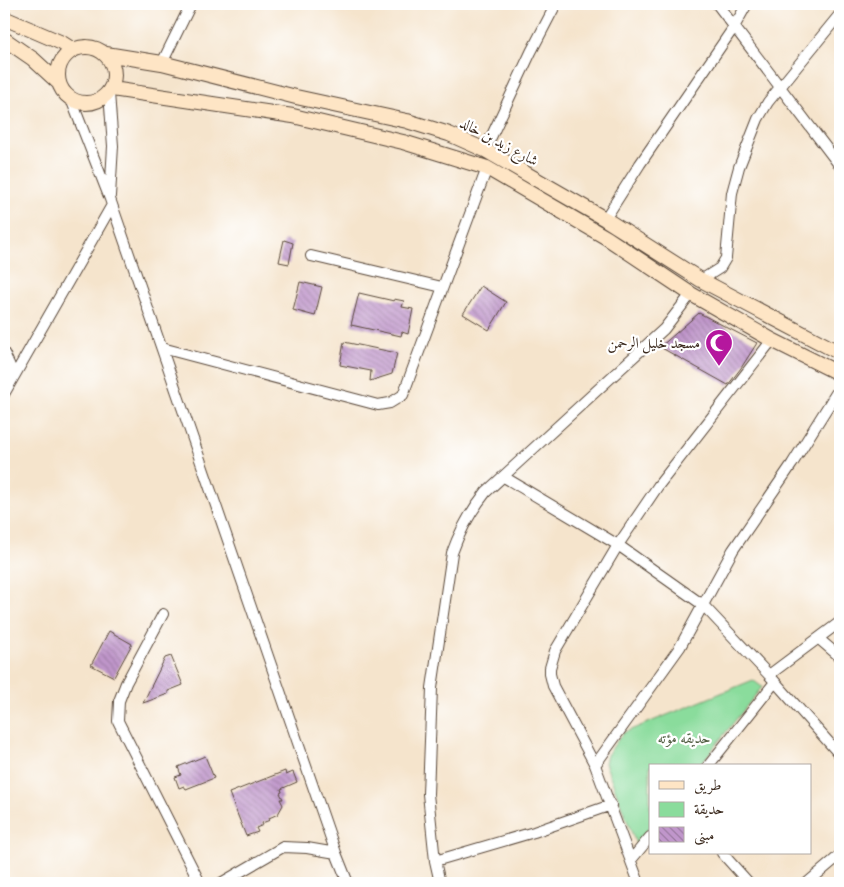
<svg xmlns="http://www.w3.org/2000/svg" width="844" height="887" viewBox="0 0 844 887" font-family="'IM FELL English',Amiri,serif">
	<defs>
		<pattern id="building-back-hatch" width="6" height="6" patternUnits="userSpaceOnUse" patternTransform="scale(1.25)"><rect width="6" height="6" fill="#c096cb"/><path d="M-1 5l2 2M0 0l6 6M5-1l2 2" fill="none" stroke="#9d7ba4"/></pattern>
	</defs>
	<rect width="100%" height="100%" fill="#fff"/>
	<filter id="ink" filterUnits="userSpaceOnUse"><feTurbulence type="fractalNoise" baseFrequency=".02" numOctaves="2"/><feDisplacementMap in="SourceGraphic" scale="10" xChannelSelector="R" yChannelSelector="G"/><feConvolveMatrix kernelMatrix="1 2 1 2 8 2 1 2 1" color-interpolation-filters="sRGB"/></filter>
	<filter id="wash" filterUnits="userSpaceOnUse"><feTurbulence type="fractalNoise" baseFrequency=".0096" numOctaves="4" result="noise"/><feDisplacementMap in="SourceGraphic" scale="20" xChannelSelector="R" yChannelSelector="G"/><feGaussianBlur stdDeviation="1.12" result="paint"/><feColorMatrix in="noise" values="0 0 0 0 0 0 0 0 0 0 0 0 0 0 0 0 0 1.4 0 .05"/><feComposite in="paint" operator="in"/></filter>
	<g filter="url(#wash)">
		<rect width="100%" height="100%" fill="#f5e4cc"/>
		<!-- park -->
		<path fill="#8adc9c" stroke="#62835d" d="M753,680L762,687L699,766H650V826L636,844L605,763L607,755L623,733Z"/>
		<g id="blocks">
			<!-- building -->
			<path fill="url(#building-back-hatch)" d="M284,240L293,243L289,264L279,262Z
				M300,282L322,287L315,316L293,310Z
				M481,286L506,302L489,330L463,314Z
				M359,293L394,301V299L404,301L402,307L413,309L408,334L402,332L401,336L351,325Z
				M699,313L757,343L741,368L728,385L660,347Z
				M344,342L397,353L392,374L370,381L371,371L340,365Z
				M109,631L132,644L114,677L91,665Z
				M171,656L183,685L168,691V694L143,703L165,658Z
				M205,756L214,778L186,789L184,786L179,788L175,777L181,775L178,767Z
				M285,771L286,775L293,772L297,782L281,789L282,792L280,793L283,799H280L283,805L278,814L269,818L270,820L262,823L263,825L256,828L258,832L246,836L229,793Z"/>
		</g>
	</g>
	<g filter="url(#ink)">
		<use href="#blocks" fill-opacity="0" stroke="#574638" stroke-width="1"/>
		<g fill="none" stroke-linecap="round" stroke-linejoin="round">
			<defs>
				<path id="minor" d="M717,4L840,166
					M162,63L191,4
					M109,93L113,146L110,196
					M71,99L110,199L336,853
					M485,150L531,52L556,4
					M605,219L640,164L734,27L747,4
					M311,256L442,287
					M701,280L720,268L726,258L732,193L739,167L758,119L768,102L840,14
					M162,348L378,405L390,403L403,395L487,168
					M4,353L14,375
					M4,394L112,205
					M504,477L618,545L703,605L769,675L840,755
					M163,614L126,683L119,701L118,721L200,883
					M819,639L840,657
					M769,675L840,622
					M595,765L680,647L733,550L792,464L840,387
					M708,766L775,682
					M722,853L749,883
					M631,860L650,837
					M435,861L534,832L611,805
					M221,883L283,847L307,848L336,853L348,883
					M440,883L435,861L428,794L432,688L452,553C460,530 471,511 486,492L664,329L691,294
					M639,883L595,765L553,686L550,674V668L555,651L618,545L658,486L772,340
					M807,883L840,855"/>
				<path id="secondary" d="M4,18L62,43L73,50
					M4,39L33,59L59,83
					M58 75a28 28 0 1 1 56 0a28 28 0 1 1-56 0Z
					M106,54L162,63L296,97L407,121L449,134L485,150L605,219L701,280L840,353
					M112,89L293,116L403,142L487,168L607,238L691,294L772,340L840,374"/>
			</defs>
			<!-- minor casing -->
			<use href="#minor" stroke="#574638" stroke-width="12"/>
			<!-- secondary casing -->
			<use href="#secondary" stroke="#574638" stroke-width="16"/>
			<!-- minor -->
			<use href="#minor" stroke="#fff" stroke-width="10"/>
			<!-- secondary -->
			<use href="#secondary" stroke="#fee5c5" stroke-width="14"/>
		</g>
	</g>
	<!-- icons -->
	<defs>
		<symbol id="mosque-pin" viewBox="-11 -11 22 30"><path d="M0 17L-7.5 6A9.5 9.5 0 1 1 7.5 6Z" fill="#b5179e" stroke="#fff"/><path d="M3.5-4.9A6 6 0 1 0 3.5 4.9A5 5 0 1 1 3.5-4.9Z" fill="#fff"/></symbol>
	</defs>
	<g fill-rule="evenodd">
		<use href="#mosque-pin" x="703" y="327" width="32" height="43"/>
	</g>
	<g text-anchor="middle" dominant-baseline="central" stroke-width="4.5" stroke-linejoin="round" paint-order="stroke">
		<!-- street labels -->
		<g font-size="15" fill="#3b2a1e" stroke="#fff">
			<text transform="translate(499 142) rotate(28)">شارع زيد بن خالد</text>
		</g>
		<!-- poi labels -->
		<g font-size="15" fill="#3b2a1e" stroke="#fff" text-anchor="end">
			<text x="700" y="343">مسجد خليل الرحمن</text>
		</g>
		<!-- park labels -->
		<g font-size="15" fill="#535f44" stroke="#fff">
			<text x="684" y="738">حديقه مؤته</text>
		</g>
	</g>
	<!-- margin -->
	<rect width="844" height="887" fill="none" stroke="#fff" stroke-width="20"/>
	<!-- legend -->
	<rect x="649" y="764" width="162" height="90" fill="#ffffff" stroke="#b1aaa5"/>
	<rect x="659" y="781" width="25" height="8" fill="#fee5c5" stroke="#b1aaa5"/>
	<text x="694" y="790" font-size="15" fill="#3b2a1e">طريق</text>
	<rect x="659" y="802" width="25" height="15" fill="#8adc9c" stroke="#b1aaa5"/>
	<text x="694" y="814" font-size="15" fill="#3b2a1e">حديقة</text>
	<rect x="659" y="827" width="25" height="15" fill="url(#building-back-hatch)" stroke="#b1aaa5"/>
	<text x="694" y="840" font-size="15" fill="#3b2a1e">مبنى</text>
</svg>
